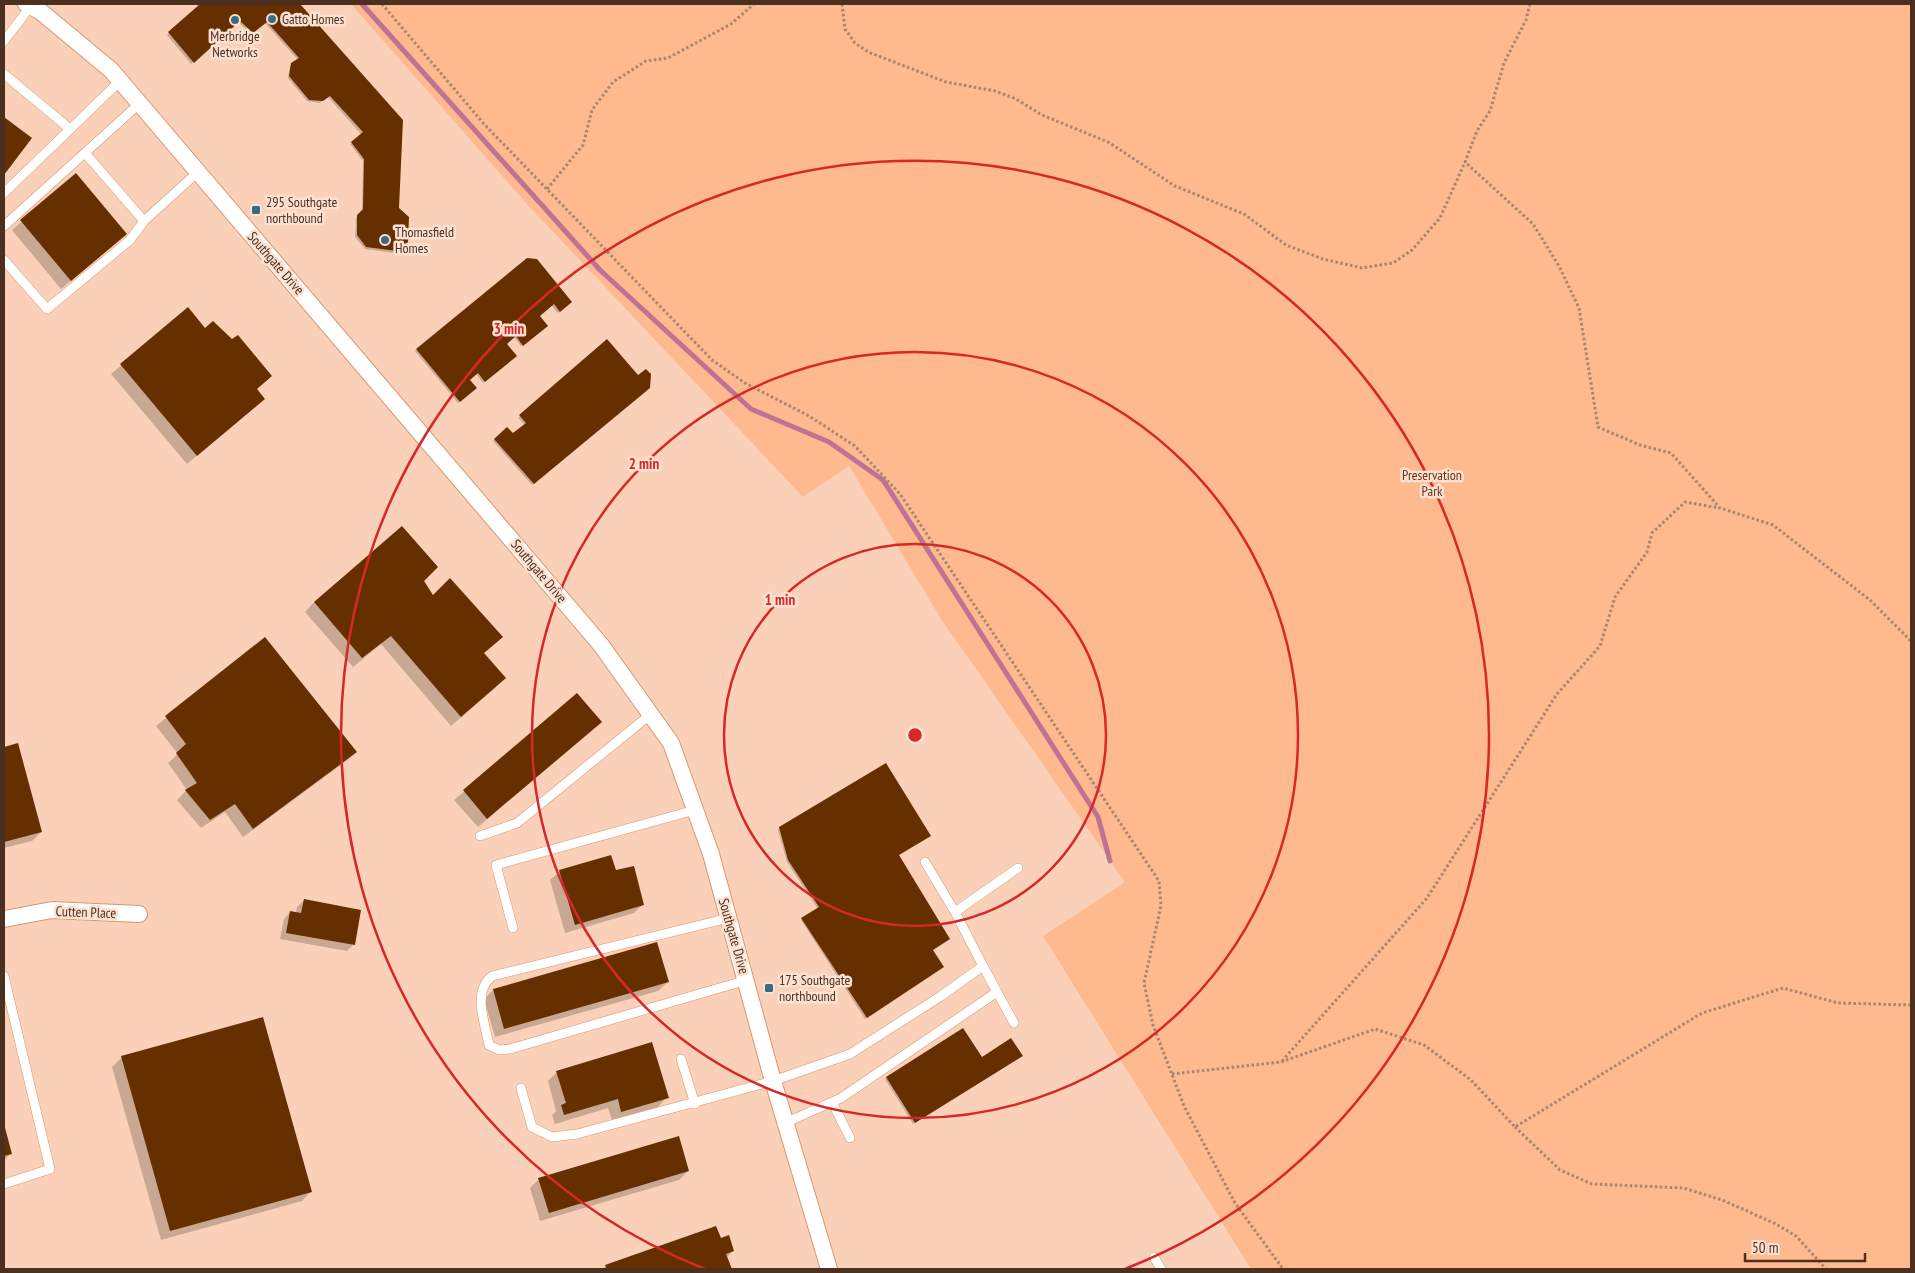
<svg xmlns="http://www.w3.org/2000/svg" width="1915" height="1273" viewBox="0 0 1915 1273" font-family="'PT Sans Narrow',sans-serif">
	<rect width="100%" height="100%" fill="#fad1b8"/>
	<!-- green -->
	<path fill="#feb98f" d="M351,4H1911V1269H1251L1043,936L1125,882L941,619L849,466L803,497L526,203Z"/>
	<!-- shadow -->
	<path fill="#0003" d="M202,4H299L402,120L398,209L407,241L394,253L365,249L355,237L356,218L362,212L363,161L350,144L362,135L327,96L320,103L307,101L288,78L290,66L298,60L265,23L251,34L238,22L191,64L167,35Z
		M4,118L30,138L4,173Z
		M76,175L126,234L61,289L12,230Z
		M528,259L571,302L558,313L551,305L538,316L546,326L521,346L514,337L505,344L515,356L483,383L476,374L469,380L476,388L458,403L415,351Z
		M188,309L264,399L187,464L111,374Z
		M607,341L647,390L532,485L493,441L507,428L513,435L525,425L518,418Z
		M422,580L433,597L502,637L483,654L496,687L451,726L381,644L353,667L305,612L314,602Z
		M265,639L356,752L346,761L243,837L225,812L201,828L177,800L187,790L168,763L178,754L156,726Z
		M577,695L591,731L478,827L454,800Z
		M17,745L41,832L32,841L4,848V748Z
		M779,828L898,855L932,950L941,968L865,1019L801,920L818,909L787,862L778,830Z
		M560,871L615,872L643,904L634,913L565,933L550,880Z
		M304,900L353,945L347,951L280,939L284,919L290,912L296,913L297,907Z
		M668,982L658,991L495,1037L484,999L493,990Z
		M963,1030L981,1059L1019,1057L913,1124L885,1079Z
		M121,1058L311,1191L302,1201L161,1240L112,1067Z
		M557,1072L667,1097L658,1107L612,1120L608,1108L555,1124L552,1115L556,1111L548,1081Z
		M4,1127L10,1154L4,1161Z
		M688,1171L679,1180L540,1221L530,1188L539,1179Z
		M720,1240L733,1251L726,1258L730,1269H602L606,1266Z"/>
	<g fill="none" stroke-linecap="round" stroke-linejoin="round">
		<!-- stream -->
		<path stroke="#be7394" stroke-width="5" d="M362,4L600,270L751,409L829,442L883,480L1098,817L1110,861"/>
	</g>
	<!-- building -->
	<path fill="#662f00" d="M200,4H300L403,120L399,208L409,217L408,242L397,251L366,247L357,235V215L363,209L364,159L351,142L363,132L330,96L323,101L309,100L289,76L291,63L299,58L267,22L253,33L240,21L194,63L168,32Z
		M4,117L32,138L4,175Z
		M76,173L127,234L71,281L20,220Z
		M527,258L537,259L572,302L560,312L554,304L540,316L548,326L523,346L516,336L507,344L517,356L485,382L478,373L470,380L477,388L460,402L416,349Z
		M188,307L205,328L213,321L232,339L238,335L272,376L257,389L265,399L197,456L120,364Z
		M607,339L638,375L646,369L651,374L650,388L534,484L494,439L507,427L513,433L526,423L519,415Z
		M402,526L438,567L424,581L433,595L450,578L503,637L484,653L506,678L461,717L391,636L362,658L314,602Z
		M265,637L357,752L253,829L235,804L210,820L185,790L197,783L176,753L186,744L165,716Z
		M577,693L602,722L487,819L463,790Z
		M18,743L42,832L4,842V747Z
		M886,763L931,836L899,855L950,939L933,950L944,967L867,1018L801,918L819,907L788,860L779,827Z
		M611,855L616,870L634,866L644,905L575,925L559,870Z
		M304,899L361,910L355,945L286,933L290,911L301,913Z
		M657,942L669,982L504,1029L493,989Z
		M263,1017L312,1192L170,1231L121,1056Z
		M963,1028L982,1057L1011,1038L1023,1056L915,1123L886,1077Z
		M652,1042L669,1098L621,1112L618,1099L564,1115L561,1105L566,1103L556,1071Z
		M4,1124L12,1154L4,1156Z
		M679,1136L689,1171L549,1213L538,1178Z
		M716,1226L721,1238L729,1235L734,1251L726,1254L732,1269H607L605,1265Z"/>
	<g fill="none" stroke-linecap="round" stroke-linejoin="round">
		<defs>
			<path id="lane" d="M4,41L31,6
				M4,74L70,129
				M85,153L144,221
				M4,193L120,81
				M4,226L139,104
				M4,260L47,309L130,240L144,221L198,172
				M480,836L517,823L651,714
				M955,912L1018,868
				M729,918L492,976C472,992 485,1023 489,1045L499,1050L510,1049L747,980
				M513,928L496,865L695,810
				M4,976L50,1169L4,1184
				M997,992L1014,1023
				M681,1059L695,1104
				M521,1088L532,1127L552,1137L577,1134L773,1081L850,1054L941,996L983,966L955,912L925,862
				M832,1102L850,1138
				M785,1123L841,1098L997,992L983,966
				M1154,1257L1161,1269"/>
			<path id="street" d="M26,4L40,11L111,70L601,645L671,743L711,854L773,1081L829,1269
				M4,919L52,910L139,914"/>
		</defs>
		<!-- lane casing -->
		<use href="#lane" stroke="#d8966e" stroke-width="10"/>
		<!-- street casing -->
		<use href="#street" stroke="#d8966e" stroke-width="18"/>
		<!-- path -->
		<path stroke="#a7856f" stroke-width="3" stroke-dasharray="2.5 2.5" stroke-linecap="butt" d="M382,4L484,124L712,360L745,383L809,416L855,446L900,494L1159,881L1161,906L1144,983L1153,1025L1184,1106L1235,1203L1283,1269
			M842,4L845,29L855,43L868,52L946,82L995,91L1016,99L1042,115L1108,142L1175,186L1244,214L1286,245L1323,259L1362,268L1393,263L1412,250L1440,218L1465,162
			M1530,4L1526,20L1504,63L1490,111L1477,131L1465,162L1533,224L1559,266L1579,308L1598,427L1640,445L1671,453L1720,508L1773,525L1870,600L1911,641
			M547,189L583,145L592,110L613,82L646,61L668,58L731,24L754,4
			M1282,1061L1427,898L1557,694L1600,646L1615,597L1647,552L1652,533L1685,502L1719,508
			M1172,1074L1281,1062L1375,1029L1424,1045L1471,1080L1515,1127L1702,1013L1783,988L1838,1003L1911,1005
			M1515,1127L1560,1170L1592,1184L1684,1188L1722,1200L1774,1223L1796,1236L1826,1269"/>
		<!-- lane -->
		<use href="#lane" stroke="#fff" stroke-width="9"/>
		<!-- street -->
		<use href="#street" stroke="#fff" stroke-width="16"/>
	</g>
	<!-- distance rings -->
	<g fill="none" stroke="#d62828" stroke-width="2.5">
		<circle cx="915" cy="735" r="191"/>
		<circle cx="915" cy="735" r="383"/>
		<path d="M705 1269A574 574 0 1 1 1125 1269"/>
	</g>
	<!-- markers -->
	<g fill="#366c88" stroke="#fee1d1" stroke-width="2">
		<circle cx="272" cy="19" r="5"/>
		<circle cx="235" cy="20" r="5"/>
		<rect x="251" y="205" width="10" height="10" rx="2.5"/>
		<circle cx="385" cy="240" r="5"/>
		<rect x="764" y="983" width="10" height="10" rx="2.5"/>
	</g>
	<g text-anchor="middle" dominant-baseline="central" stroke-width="5" stroke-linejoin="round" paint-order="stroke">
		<!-- poi labels -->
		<g font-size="14" fill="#4b301f" stroke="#fee1d1" text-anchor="start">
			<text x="282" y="19">Gatto Homes</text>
			<text x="235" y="36" text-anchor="middle">Merbridge<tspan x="235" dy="16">Networks</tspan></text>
			<text x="266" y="202">295 Southgate<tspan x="266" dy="16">northbound</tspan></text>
			<text x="395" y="232">Thomasfield<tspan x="395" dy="16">Homes</tspan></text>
			<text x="779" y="980">175 Southgate<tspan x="779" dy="16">northbound</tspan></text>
		</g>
		<!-- street labels -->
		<g font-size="14" fill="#4b301f" stroke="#fee1d1">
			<text transform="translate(276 263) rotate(49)">Southgate Drive</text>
			<text transform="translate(539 571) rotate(50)">Southgate Drive</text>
			<text transform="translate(86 912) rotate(2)">Cutten Place</text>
			<text transform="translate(734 936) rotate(74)">Southgate Drive</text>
		</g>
		<!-- park labels -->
		<g font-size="14" fill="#643615" stroke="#fee1d1">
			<text x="1432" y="475">Preservation<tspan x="1432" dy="16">Park</tspan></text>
		</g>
	</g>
	<circle cx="915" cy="735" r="8" fill="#d62828" stroke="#fee1d1" stroke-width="2.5"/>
	<g font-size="15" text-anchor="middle" font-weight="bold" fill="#d62828" stroke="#fee1d1" stroke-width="5" stroke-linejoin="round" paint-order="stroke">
		<text x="509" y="334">3 min</text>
		<text x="644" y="469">2 min</text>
		<text x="780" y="605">1 min</text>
	</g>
	<!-- border -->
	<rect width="1915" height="1273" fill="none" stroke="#4b301f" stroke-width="10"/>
	<!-- scale -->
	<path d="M1745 1253v8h120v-8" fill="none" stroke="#4b301f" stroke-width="2.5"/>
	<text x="1752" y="1253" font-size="15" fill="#4b301f" stroke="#fee1d1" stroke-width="4" paint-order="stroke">50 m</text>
</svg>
